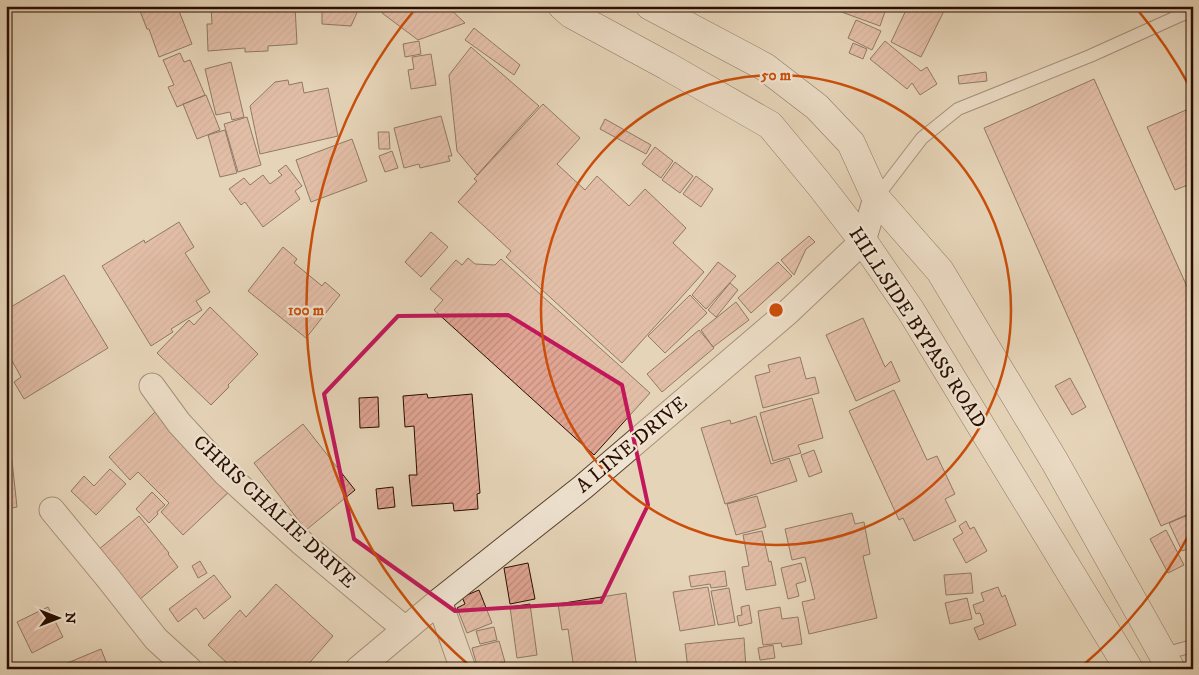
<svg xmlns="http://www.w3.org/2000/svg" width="1199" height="675" viewBox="0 0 1199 675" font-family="'IM FELL DW Pica',serif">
	<defs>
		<pattern id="building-hatch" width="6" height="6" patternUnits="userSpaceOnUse" patternTransform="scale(1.25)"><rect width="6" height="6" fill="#dfa492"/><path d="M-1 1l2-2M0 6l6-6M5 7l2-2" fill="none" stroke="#bf8c7c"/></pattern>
	</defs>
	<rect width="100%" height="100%" fill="#e6d4b8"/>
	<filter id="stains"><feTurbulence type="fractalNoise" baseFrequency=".004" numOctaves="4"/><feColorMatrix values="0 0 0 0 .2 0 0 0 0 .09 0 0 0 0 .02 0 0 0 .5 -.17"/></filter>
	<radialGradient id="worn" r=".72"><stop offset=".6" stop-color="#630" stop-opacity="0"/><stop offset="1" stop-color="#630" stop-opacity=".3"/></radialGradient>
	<!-- building -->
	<path fill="url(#building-hatch)" stroke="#290d00" d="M138,6H175L177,11H179L192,44L159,57L149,29H147Z
		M211,6H295L297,44L268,46V51L245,52V48L208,51L207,24H212Z
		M322,6H360L351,26L322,24Z
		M386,6H447L465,23L418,40L382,13Z
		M825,6H887L880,26Z
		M908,6L946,7L921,57L891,42Z
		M856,20L881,31L872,50L848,38Z
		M474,28L520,65L514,75L465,40Z
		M419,41L421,54L405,57L403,44Z
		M885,41L921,71L927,67L937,84L920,95L912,83L907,89L870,59Z
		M853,43L867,49L863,59L849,53Z
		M471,47L539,106L477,175L457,151L449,75Z
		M180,53L184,62L190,60L205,95L177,107L168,87L174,85L163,60Z
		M431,54L436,85L411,89L408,70L414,69L412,57Z
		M231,62L244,117L232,120L230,112L216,115L205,69Z
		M986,72L987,81L959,84L958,76Z
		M1094,79L1193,300V512L1161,526L984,128Z
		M288,80L289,85L302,82L304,93L328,88L338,136L260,154L250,106L275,82Z
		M206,95L220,130L197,139L183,104Z
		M543,104L580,138L557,164L585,190L597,176L629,206L645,189L686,228L673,243L704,272L622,363L506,257L511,251L458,202L477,181L474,179Z
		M1193,107V183L1175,190L1147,127Z
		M441,116L452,156H448L450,161L420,168L419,164L404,168L394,128Z
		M247,117L261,165L238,172L224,124Z
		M605,119L651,145L646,154L600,129Z
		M225,130L237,173L220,177L208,135Z
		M378,132H389L390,149H379Z
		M352,139L367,181L311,202L296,160Z
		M655,147L673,161L661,178L642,164Z
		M392,151L398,168L385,172L379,156Z
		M675,162L693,176L680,193L662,180Z
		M286,165L302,186L295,191L300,199L263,227L245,202L241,205L229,189L244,178L250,185L263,175L270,184L282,175L278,171Z
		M696,176L713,189L701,207L683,194Z
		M179,222L194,247L185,253L210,292L196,301L202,310L171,329L173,332L151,346L102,266L144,240L145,243Z
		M431,232L448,247L421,277L405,262Z
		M809,236L815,242L806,249L794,275L781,260Z
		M283,247L297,259L294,263L322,286L325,282L340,295L306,338L248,291Z
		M468,258L475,264L495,265L501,259L650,393L594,455L434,310L443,300L430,289L456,260L462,265Z
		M718,262L736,276L706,309L692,295Z
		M778,262L792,276L751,313L738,298Z
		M64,275L108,348L24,399L14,382L21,377L6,350V310Z
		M730,283L738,290L716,317L708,310Z
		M690,295L707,313L665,353L648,336Z
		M736,302L749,320L713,347L701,330Z
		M210,307L258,354L228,385L229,387L211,405L157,353L189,320L194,325Z
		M863,318L885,367L891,361L900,381L856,401L826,335Z
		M699,330L714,348L662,392L647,374Z
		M800,357L806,379L815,377L819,393L763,408L755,376L770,372L768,365Z
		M1070,378L1086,407L1072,415L1055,386Z
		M894,390L927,460L937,456L955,494L945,499L956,521L914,541L903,518L899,520L849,411Z
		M427,394L428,398L472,394L480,493L477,494L478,509L454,511L453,503L412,506L409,475H417L414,426L405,427L403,396Z
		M378,397L379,427L360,428L359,398Z
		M812,398L823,438L798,445L801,453L773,461L760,413Z
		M156,411L231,490L183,535L161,512L169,503L138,472L130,480L109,457Z
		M756,416L771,464L789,458L797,481L725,504L701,428L730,420L731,424Z
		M303,424L355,490L306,530L254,463Z
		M9,433L17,507L6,509V434Z
		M814,450L822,472L809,477L801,455Z
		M110,469L126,484L96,515L71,491L84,476L94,486Z
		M393,487L395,507L378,509L376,489Z
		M152,492L165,505L157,512L158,514L149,523L136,509Z
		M757,496L766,527L736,535L727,504Z
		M852,513L855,524L864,522L870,554L863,556L877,618L809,634L802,602L815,599L805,557L792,560L785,529Z
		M1193,513V547L1182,551L1169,523Z
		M139,516L169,553L168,554L178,567L139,600L98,550Z
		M966,521L970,529L974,527L987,551L966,563L953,539L963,533L959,526Z
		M1166,530L1184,565L1168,573L1150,539Z
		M762,531L769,562L771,561L776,585L746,590L742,567L749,566L743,535Z
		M200,561L207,573L198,578L192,566Z
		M528,563L535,599L510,604L504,568Z
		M801,563L806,581L796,584L799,596L788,599L781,568Z
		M725,571L727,586L711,588L710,584L691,587L689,576Z
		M971,573L973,593L946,595L944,575Z
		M214,575L231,597L204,619L196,608L178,622L169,609Z
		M276,584L333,636L304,669H296L292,665L288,669H244L235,661L230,666L208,645L240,610L246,617Z
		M708,587L715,625L680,631L673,592Z
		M998,587L1002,597L1005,595L1016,625L979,640L974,628L984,624L980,613L976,614L973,605L984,601L981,593Z
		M729,588L735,622L718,625L711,591Z
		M479,590L492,623L467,633L457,608L465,604L462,597Z
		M626,593L637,669H574L568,629L562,630L558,604Z
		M967,598L972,619L950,624L945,603Z
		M530,604L537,655L517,658L510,607Z
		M749,605L752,623L739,626L737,616L742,615L741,607Z
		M48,607L63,637L32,653L17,622Z
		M780,607L782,619L798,617L802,644L782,647L781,643L763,645L758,611Z
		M494,627L497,640L480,644L476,631Z
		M744,638L746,669H688L685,644Z
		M499,641L505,662L478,669L472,648Z
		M773,645L775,658L760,660L758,648Z
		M101,649L109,669H53Z
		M505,664L506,669H484V668Z"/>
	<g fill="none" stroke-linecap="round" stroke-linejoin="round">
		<defs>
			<path id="service" d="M876,198L922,138L958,109L1090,56L1181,15L1193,12
				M1163,654L1193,646"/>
			<path id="minor" d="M152,386L179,423L226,474L302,543L405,629
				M52,510L108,578L156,639L189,669
				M439,601L463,669
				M358,669L439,601L583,487L788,312L863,241L876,198"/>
			<path id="secondary" d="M562,6L571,14L667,66L770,125L819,184L863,241L911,311L1129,669
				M650,6L765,67L817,107L851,143L876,198L940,271L1055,462L1171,669"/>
		</defs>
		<!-- service casing -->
		<use href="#service" stroke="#583f2e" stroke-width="14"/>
		<!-- minor casing -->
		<use href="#minor" stroke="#583f2e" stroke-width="27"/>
		<!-- secondary casing -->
		<use href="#secondary" stroke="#290d00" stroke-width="29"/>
		<!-- service -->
		<use href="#service" stroke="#efe3d1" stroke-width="12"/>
		<!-- minor -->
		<use href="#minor" stroke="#efe3d1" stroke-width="25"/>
		<!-- secondary -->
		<use href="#secondary" stroke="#efe3d1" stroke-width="28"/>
	</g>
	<!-- marked area -->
	<path d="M0 0H1199V675H0ZM508,315L622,385L648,505L601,602L455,611L354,539L324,394L398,316Z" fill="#e6d4b8" fill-opacity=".55" fill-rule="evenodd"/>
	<path fill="none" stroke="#c2185b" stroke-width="4" stroke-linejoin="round" d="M508,315L622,385L648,505L601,602L455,611L354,539L324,394L398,316Z"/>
	<!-- distance rings -->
	<g fill="none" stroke="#cb4e0a" stroke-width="2.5">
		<circle cx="776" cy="310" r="235"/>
		<path d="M1191 531A470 470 0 0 1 1081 667M471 667A470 470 0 0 1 416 8M1136 8A470 470 0 0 1 1191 89"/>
	</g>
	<g text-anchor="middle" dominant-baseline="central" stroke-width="4.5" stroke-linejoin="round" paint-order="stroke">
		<!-- street labels -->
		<g font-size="20" fill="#290d00" stroke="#efe3d1">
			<text transform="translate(917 328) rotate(57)">HILLSIDE BYPASS ROAD</text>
			<text transform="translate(632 445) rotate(-40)">A LINE DRIVE</text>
			<text transform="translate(274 512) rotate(43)">CHRIS CHALIE DRIVE</text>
		</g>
	</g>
	<circle cx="776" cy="310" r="8" fill="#cb4e0a" stroke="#efe3d1" stroke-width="2.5"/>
	<g font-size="15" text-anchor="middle" font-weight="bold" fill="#cb4e0a" stroke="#efe3d1" stroke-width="4.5" stroke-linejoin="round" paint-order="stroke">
		<text x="776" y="80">50 m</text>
		<text x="306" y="315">100 m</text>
	</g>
	<!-- margin -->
	<rect width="1199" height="675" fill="none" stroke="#e6d4b8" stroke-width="25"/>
	<rect x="8" y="8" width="1184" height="660" fill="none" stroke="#290d00" stroke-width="2.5"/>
	<rect x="12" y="12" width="1174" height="650" fill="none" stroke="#290d00"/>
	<!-- north arrow -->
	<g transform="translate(58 618) rotate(90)" stroke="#efe3d1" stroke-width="4" paint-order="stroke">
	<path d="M0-4L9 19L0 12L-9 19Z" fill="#290d00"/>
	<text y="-8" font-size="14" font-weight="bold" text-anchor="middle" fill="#290d00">N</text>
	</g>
	<rect width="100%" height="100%" filter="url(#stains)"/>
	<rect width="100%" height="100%" fill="url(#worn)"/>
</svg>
